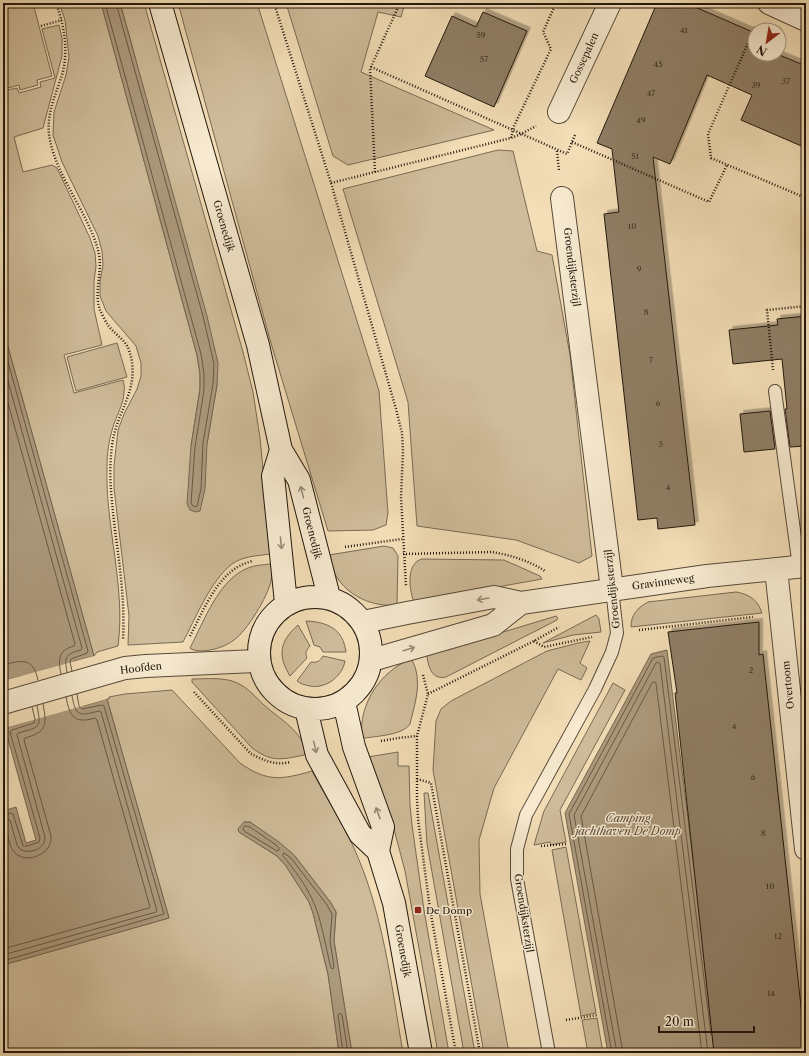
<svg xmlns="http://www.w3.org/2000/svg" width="809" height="1056" viewBox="0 0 809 1056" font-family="'Libre Caslon Text',serif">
	<defs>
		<filter id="shadow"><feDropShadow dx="3.5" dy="-3.5" stdDeviation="0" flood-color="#0004"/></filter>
	</defs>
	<rect width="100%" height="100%" fill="#f3deb7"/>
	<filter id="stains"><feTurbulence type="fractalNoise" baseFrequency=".005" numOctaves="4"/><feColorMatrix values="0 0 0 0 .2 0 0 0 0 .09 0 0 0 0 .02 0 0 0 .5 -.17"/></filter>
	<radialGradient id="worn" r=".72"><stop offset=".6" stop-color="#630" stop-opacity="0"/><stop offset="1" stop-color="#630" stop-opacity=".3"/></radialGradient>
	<!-- green -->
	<path fill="#cfbc9a" stroke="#786a54" d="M3,3H33L52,76L37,80L38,85L20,90L19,85L4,89Z
		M59,3H101L197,355L200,374V389L191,446L207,444L217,385L133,49L120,3H144L243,352L253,392L260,438L271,552L270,554C257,556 243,556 232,564C211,580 195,619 183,642L128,645L129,616L114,488V466L118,430L124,414L137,389L141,376V363L136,346L106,311L100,296V281L103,265L102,251L98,236L62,162L53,135L54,112L66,75L69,57L65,20Z
		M178,3H257L379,391L388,513L386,525L373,530L328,531L270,340Z
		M286,3H405L401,17L378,12L361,72L494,130L348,165L333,156Z
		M59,25L62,38V56L43,128L14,137L23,172L52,165L57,168L90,238L95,253L96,266L94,281V309L102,345L64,355L74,393L123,380C124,384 125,389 124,392C124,403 116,417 113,427C109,440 107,453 107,466C105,527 126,586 118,646L97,652L94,656L3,329V91L17,88L19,93L41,87L40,82L55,78L42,29Z
		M498,150L513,151L537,251L552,255L570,355L592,556L579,563L516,540L417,526L408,402L343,189Z
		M117,343L127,377L76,391L67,357Z
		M384,546L393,548L398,556L397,605C365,608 333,588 329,555Z
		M422,559L504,560L540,576L542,579L414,602C409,590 406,563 422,559Z
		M270,564L272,566C272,571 272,576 271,581C268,596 247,631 234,640C224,648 203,654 191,649L190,648C204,621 219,579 248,568C255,565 263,565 270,564Z
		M736,592C749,594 758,600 762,613L631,627C631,615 637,608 648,602Z
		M596,615L599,619L601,632L573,635L543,643Z
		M556,616L558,618L557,620L446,677C432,680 429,668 427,657L428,655Z
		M306,621C328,622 343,629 346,652H323L320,647L314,645Z
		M298,625L310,646C306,650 305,653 307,658L290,676C277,655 280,641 298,625Z
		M590,641L580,663L587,668L581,680L558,669L494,788L479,840L480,894L509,1053H484L433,770L436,721L441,709L451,701L547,651L578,643Z
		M323,656L345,661C342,678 323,691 306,685C303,685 300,683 297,681L311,662C317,663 320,661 323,656Z
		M409,660H412C423,681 415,703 410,724C403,735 378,736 365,738H362C358,705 380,672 409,660Z
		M192,679C206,679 222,677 235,682C249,688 254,696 264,705C278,718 305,732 305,754L304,755C281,760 271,762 252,748L192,682Z
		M613,683L625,690L560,810L566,842L551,845L550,842L534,845L544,811Z
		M172,690L240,763C267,782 281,780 312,771C325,796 341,820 353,846C383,911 391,983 403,1053H352L334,941L336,912L331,903L294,855L250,822H244L239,832L277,856L286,866L309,902L313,913L328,974L339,1053H3V965L169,918L107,699H109V697L125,694Z
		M398,752V766H409L410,805L412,825L424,910L449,1053H438L405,871L394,829L368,757Z
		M424,793H428L475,1053H464L427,844Z
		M566,847L596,1013L581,1016L552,850Z
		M597,1018L603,1053H588L582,1020Z"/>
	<!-- water -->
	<path fill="#ac9a7d" stroke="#756650" d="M101,3H120L207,316L218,363L217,385L207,444L205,489L200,511L196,512L190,510L187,504L191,446L200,389V374L197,355Z
		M3,329L94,656L74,661L83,706L107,699L169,918L3,965V811L16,807L26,843L36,840L5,728L31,720L22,676L3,681Z
		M667,650L717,1053H608L565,813L651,654Z
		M244,822H250L279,842L294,855L331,903L336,912L334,941L352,1053H339L328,974L313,913L309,902L286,866L277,856L239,832L238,829Z"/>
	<!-- pier -->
	<path fill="#f3deb7" d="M94,656V658L76,663L84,703L106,697L107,699L5,728L4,726L29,719L20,678L3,683V681Z"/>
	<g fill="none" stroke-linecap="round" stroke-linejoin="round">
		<!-- shore -->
		<path stroke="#675845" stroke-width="1" d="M105,3L201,354L204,373V390L195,447L191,503L193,506L196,507L197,506L201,489L203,443L213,384L214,364L203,316L116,3
			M3,344L88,651L87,653L71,659L70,662L72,671
			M3,363L82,648L81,650C66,654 64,656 67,672
			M3,385L75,644L74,646C58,650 58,660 61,674
			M3,665C22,660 33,657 38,680
			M3,814L11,813L13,814L23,846H27L39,842L40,838L10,732L12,730L34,723L35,719L32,707
			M3,819L10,820L17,845L21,850C31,854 45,849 45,837L17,735L18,733C39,727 42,729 37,706
			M3,825L6,827C8,835 9,847 15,853C28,865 53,853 51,836L24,740L25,738C47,732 47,725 43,704
			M245,826L250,827L276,845L279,848V850L277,851L244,831L243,829Z
			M284,853L291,858L327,905L332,914L330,941L334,967L333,969L331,968C326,949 321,916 312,899C305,884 294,869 283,856Z
			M3,949L149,908L150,907L97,720L95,718C74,724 70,717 66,697
			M3,955L156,912L157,911L101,712L99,711C79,716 76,717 72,696
			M3,961L164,914L104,706L102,705L82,709L79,706L77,694
			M343,1053L338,1015L340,1013L342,1015L348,1053
			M612,1053L569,814L653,658L662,656L664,657L711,1035
			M617,1053L574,815L656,663L658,662L660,664L708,1053
			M623,1053L581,816L652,683L654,682L656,683L702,1053"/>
	</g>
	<!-- building -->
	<path fill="#8f7e65" stroke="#22170d" filter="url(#shadow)" d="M657,3H686L755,33V54H777L806,66V148L741,120L752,95L707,75L670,164L653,157L695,525L658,529L657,518L638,520L604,214L619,212L612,149L597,143Z
		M483,12L527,31L494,107L425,76L452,16L476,27Z
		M806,316V446L790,447L785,409H787L782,359L733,364L729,330L778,325L777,319Z
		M770,411L775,449L744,452L740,414Z
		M759,622V655L763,654L806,1053H714L675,693H677L668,632Z"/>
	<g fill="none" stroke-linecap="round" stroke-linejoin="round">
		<defs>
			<path id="lane" d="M775,391L799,567
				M549,1053L517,879V849L526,815L595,689L612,652L617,633L612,589"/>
			<path id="street" d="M769,3L806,20
				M559,112L610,3
				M562,198L612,589
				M776,569L806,849
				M363,622L407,613L494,597L521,603L707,576L806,566
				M372,660L493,625L521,603
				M3,703L125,668L146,666L258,661"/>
			<path id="secondary" d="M160,3L258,345L281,450L299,480L329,597
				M281,450L273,476L286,603
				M259 653a56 56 0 1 1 112 0a56 56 0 1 1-112 0Z
				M344,702L354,747L383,827L378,851L394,903L421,1053
				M306,709L317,755L360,834L378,851"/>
		</defs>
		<!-- lane casing -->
		<use href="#lane" stroke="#564938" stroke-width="14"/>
		<!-- street casing -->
		<use href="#street" stroke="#564938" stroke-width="24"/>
		<!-- secondary casing -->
		<use href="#secondary" stroke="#22170d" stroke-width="24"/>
		<!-- path -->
		<path stroke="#22170d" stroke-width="2.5" stroke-dasharray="1 2" stroke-linecap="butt" d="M56,3C64,25 69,51 62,75C55,97 45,116 50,140C57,177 88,213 98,250C104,270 93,290 100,310C102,314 105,321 108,325C114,334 125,339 129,350C142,389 116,410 112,446C108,475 112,502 115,530C120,567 125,603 123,640
			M274,3L331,183L396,409L402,433L403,451L401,497L406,586
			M41,26L62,20
			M755,27L708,134L711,158L806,198
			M371,67L567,154L575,135
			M511,138L514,126L551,49L543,32L556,3
			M572,142L709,202L727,165
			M557,151L559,171
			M375,172L370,69L400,3
			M331,183L511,138L521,134L536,126
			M804,273L806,289
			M773,370L767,310L806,306
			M345,547L402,539
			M403,554L492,552C510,555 530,561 545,571
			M639,630L753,617
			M190,636C205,608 219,568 253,561
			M534,641L544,647L592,637
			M423,675L428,694L417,736V799L418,819L430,909L456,1053
			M194,692L250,753C262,760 276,766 290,762
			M428,694L534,641L559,627
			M381,741L398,738L417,736
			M417,779L431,783L480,1053
			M541,846L566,844
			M566,1020L598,1015"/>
		<!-- lane -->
		<use href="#lane" stroke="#f7ead0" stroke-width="12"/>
		<!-- street -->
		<use href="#street" stroke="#f7ead0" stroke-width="22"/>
		<!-- secondary -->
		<use href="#secondary" stroke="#f7ead0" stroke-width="22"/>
	</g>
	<!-- one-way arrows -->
	<defs><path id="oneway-shaft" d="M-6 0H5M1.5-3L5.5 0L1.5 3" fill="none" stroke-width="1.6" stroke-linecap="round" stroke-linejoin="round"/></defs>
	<g stroke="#978b78">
		<use href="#oneway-shaft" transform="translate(302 492) rotate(-104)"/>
		<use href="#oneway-shaft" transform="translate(281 543) rotate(84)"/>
		<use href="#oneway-shaft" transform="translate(483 599) rotate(170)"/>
		<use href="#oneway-shaft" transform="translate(409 649) rotate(-17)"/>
		<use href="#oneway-shaft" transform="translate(315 747) rotate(76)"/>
		<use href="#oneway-shaft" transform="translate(378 813) rotate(-110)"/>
	</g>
	<!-- markers -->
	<rect fill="#8f2418" stroke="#f7ead0" stroke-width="1.5" x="414" y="906" width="8" height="8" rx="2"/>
	<g text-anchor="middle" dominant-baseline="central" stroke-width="3" stroke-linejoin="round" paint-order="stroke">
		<!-- number labels -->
		<g font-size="8" fill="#3d3123">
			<text x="684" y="30">41</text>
			<text x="481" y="35">59</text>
			<text x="484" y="59">57</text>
			<text x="658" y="64">45</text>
			<text x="786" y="81">37</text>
			<text x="756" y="85">39</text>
			<text x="651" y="93">47</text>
			<text x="641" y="120">49</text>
			<text x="635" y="156">51</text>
			<text x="632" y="226">10</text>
			<text x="639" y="269">9</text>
			<text x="646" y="312">8</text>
			<text x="651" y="360">7</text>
			<text x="658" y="403">6</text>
			<text x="661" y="444">5</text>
			<text x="668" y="487">4</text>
			<text x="751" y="670">2</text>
			<text x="734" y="726">4</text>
			<text x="753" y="777">6</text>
			<text x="763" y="833">8</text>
			<text x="770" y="886">10</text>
			<text x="778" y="936">12</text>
			<text x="771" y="993">14</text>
		</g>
		<!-- street labels -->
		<g font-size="10" fill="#22170d" stroke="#f7ead0">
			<text transform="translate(584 58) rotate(-65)">Gossepalen</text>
			<text transform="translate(224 226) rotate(74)">Groenedijk</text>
			<text transform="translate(572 267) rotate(83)">Groendijksterzijl</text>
			<text transform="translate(312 533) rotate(76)">Groenedijk</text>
			<text transform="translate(663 582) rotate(-8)">Gravinneweg</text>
			<text transform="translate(612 589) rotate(-96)">Groendijksterzijl</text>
			<text transform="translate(141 668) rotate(-7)">Hoofden</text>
			<text transform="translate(788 685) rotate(-96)">Overtoom</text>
			<text transform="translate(524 913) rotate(81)">Groendijksterzijl</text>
			<text transform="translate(403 951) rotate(80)">Groenedijk</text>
		</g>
		<!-- poi labels -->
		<g font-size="10" fill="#22170d" stroke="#f7ead0" text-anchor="start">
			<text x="426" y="910">De Domp</text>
		</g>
		<!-- water labels -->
		<g font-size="11" font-style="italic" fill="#594b3a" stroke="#f7ead0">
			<text x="628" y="818">Camping<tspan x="628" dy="13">jachthaven De Domp</tspan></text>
		</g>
	</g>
	<!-- margin -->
	<rect width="809" height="1056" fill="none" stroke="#f3deb7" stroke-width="16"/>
	<rect x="4" y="4" width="801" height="1048" fill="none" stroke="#22170d" stroke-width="2"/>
	<rect x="8" y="8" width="793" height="1040" fill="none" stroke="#22170d"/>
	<!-- north arrow -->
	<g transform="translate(767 42) rotate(211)"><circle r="19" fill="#f7ead0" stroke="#a29682"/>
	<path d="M0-3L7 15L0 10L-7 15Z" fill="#8f2418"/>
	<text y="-6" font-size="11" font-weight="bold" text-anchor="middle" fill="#22170d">N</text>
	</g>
	<!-- scale -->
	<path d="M659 1026v6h95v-6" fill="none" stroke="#22170d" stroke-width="2"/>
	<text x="665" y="1026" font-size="12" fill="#22170d" stroke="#f7ead0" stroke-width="3" paint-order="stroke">20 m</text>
	<rect width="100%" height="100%" filter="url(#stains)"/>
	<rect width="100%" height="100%" fill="url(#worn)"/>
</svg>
